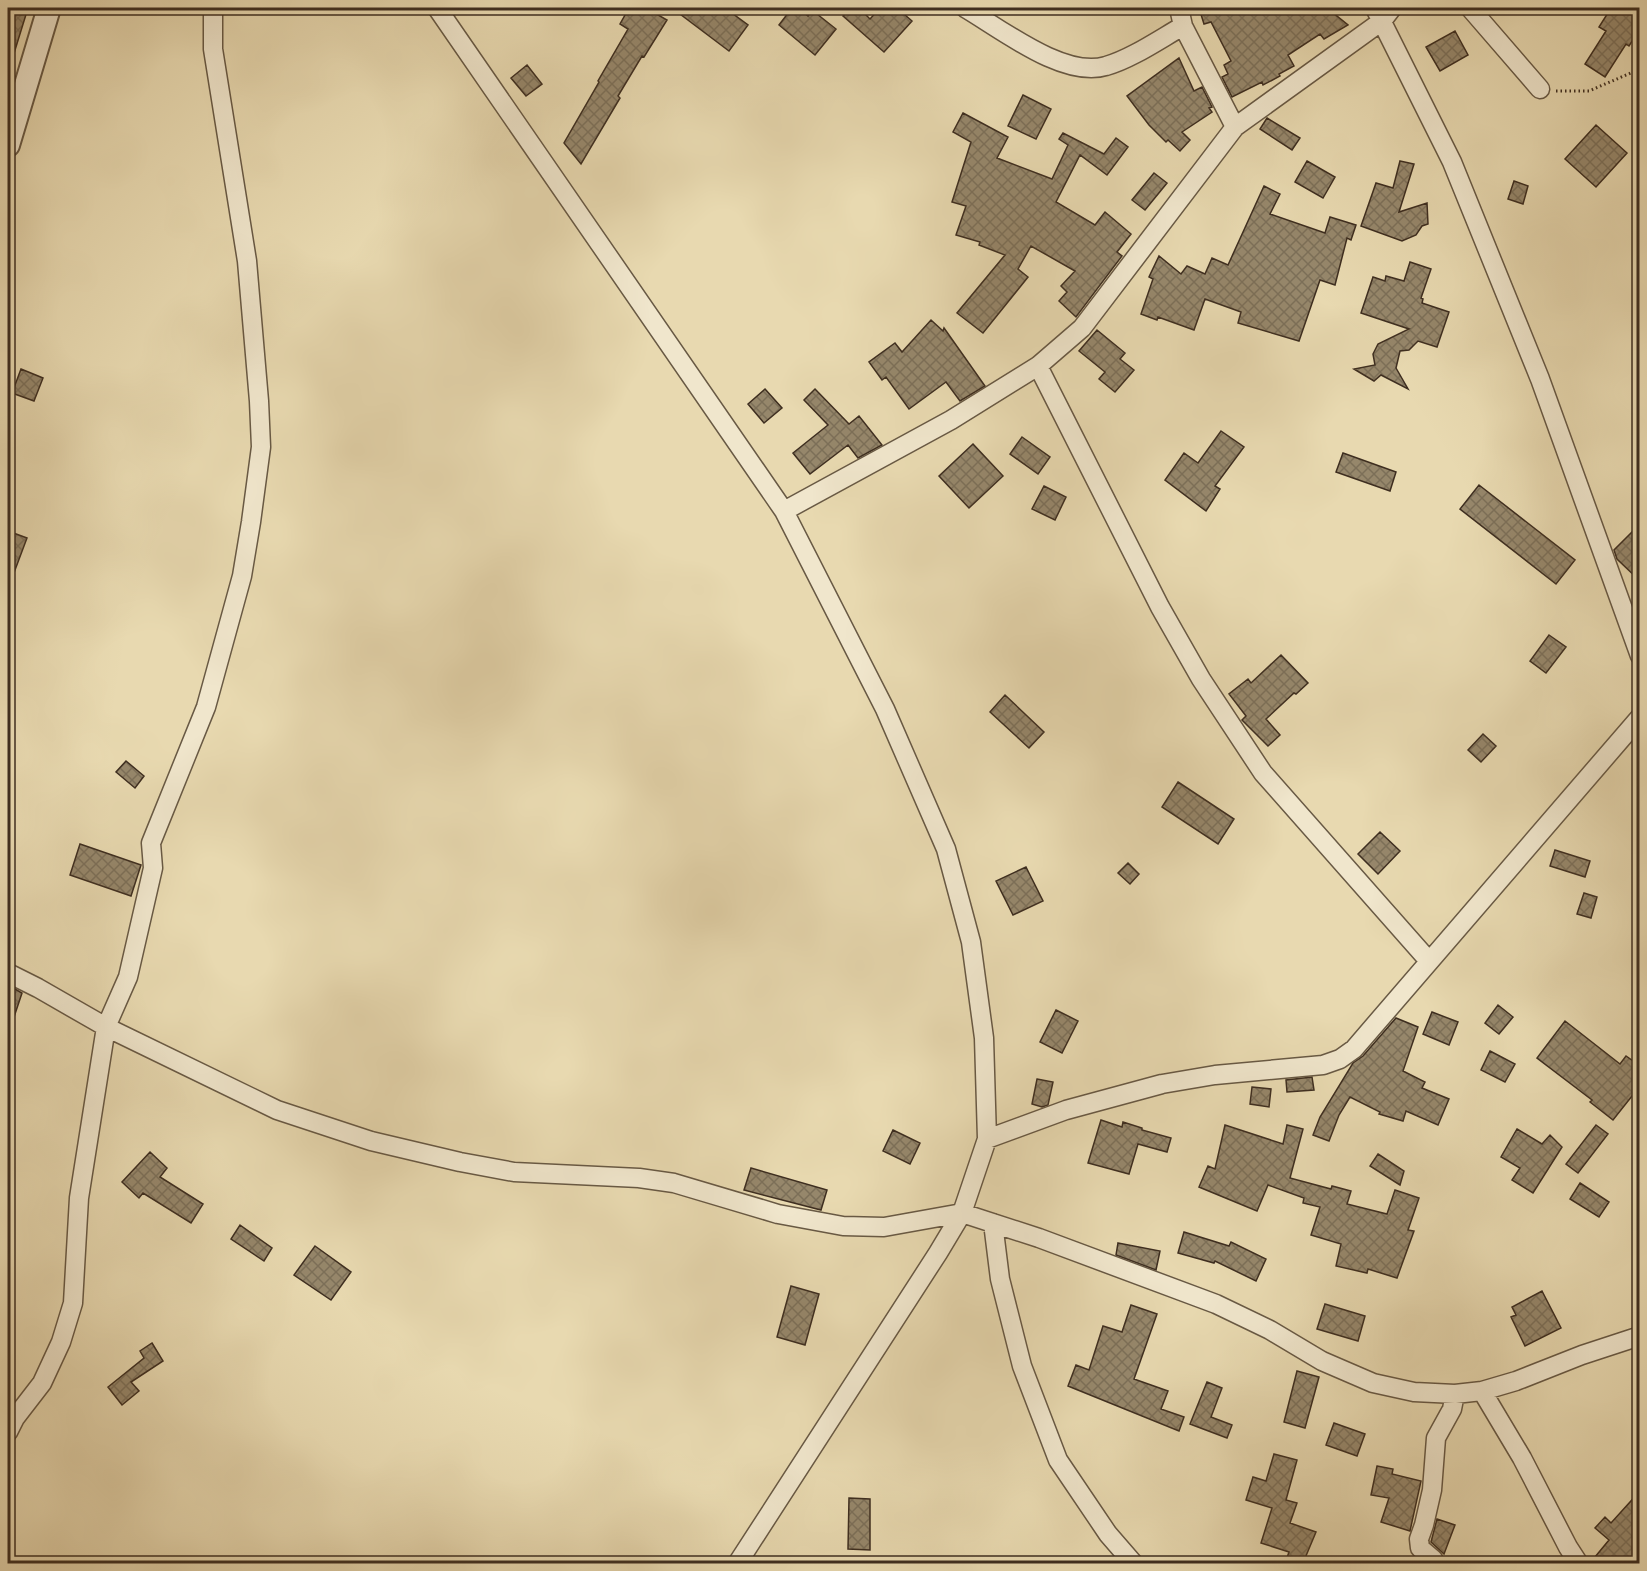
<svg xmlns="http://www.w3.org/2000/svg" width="1647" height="1571" viewBox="0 0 1647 1571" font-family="'EB Garamond',serif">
	<defs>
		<pattern id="building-cross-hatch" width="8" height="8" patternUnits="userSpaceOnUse" patternTransform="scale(1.5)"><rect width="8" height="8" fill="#96876b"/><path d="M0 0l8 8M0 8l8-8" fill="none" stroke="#7c6f58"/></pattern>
	</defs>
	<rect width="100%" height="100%" fill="#e8d9b0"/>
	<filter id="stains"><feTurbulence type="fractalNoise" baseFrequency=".00333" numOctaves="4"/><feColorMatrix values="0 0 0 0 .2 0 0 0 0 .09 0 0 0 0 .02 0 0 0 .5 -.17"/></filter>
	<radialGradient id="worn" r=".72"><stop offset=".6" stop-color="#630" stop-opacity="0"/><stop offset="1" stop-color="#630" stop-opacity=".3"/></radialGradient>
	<!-- building -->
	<path fill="url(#building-cross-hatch)" stroke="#3e2e20" stroke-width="1.5" d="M14,8H28L11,63L8,62V28Z
		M629,8H646L667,20L644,57L642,56L618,96L620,98L581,164L564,143L599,82L598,81L628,29L620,24Z
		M672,8H725L748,25L729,51Z
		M792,8H797L808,16L812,10L836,29L815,55L779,25Z
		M852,8H859L870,19L880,8H897L912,21L884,52L843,16Z
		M1199,8H1327L1348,25L1324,39L1320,34L1288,55L1294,66L1279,74L1280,76L1263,85L1262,82L1232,97L1222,77L1228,74L1224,65L1231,61L1211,22L1204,24Z
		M1611,8H1624L1640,17V29L1629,46L1626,44L1605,77L1585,64L1606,31L1599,27Z
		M1455,31L1468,55L1440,71L1426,47Z
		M1179,58L1194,91L1202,87L1212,107L1209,108L1212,112L1182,132L1190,140L1180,151L1168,140L1166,142L1149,125L1127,96Z
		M527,65L542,84L526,96L511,78Z
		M1023,95L1051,109L1036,139L1008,126Z
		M963,113L1008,137L997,158L1052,179L1068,145L1059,139L1063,133L1104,154L1116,138L1128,147L1107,175L1080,155L1056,202L1095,225L1105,212L1131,234L1117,252L1122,256L1076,317L1059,301L1067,292L1061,286L1075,271L1031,246L1018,269L1028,277L983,333L957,313L1005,255L979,245L980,242L956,235L966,206L952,202L971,142L953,132Z
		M1267,118L1300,138L1292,150L1260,129Z
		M1596,125L1627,153L1596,187L1565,159Z
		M1307,161L1335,177L1323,198L1295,182Z
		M1400,161L1414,164L1399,212L1427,203L1428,224L1422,226L1416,235L1402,241L1361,226L1376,183L1393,188Z
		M1154,173L1167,183L1145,210L1132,200Z
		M1514,181L1528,186L1523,204L1508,199Z
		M1264,186L1280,194L1270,214L1325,233L1330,217L1356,225L1351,240L1347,238L1335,285L1320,280L1299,341L1238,323L1241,312L1205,299L1194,330L1158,317L1157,320L1141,314L1153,279L1149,277L1159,256L1181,274L1187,266L1205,274L1212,258L1228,265Z
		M1410,262L1431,269L1421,298L1423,299L1422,303L1449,312L1437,347L1418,341L1409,350L1400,351L1396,368L1408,389L1381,375L1374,381L1354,369L1375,365L1373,354L1378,344L1409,329L1361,313L1373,277L1385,281L1386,276L1404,281Z
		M931,320L943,331L944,328L985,386L960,401L946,382L909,409L886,377L882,380L869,362L895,343L902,352Z
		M1097,330L1125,353L1120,359L1134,370L1115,392L1099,379L1105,372L1079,351Z
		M21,369L43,378L34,401L12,393Z
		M765,389L782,408L764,423L748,404Z
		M815,389L849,424L859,416L882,445L858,458L848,445L810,474L793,453L828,425L804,400Z
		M1221,431L1244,447L1215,486L1220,489L1206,511L1165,480L1184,453L1198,463Z
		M1022,437L1050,457L1038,474L1010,454Z
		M973,444L1003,476L969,508L939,476Z
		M1343,453L1396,472L1390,491L1336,472Z
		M1479,485L1575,560L1556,584L1460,509Z
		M1044,486L1066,497L1055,520L1032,509Z
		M1640,524V581L1617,559L1614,550Z
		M8,531L27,538L9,586H8Z
		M1549,635L1566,647L1546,673L1530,661Z
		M1281,655L1308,683L1296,694L1294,693L1266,719L1280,735L1268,746L1242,720L1246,716L1229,694L1248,679L1251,683Z
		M1005,695L1044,732L1029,748L990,712Z
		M1483,734L1496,746L1481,762L1468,750Z
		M126,761L144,776L135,788L116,772Z
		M1178,782L1234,819L1218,844L1162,807Z
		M1380,832L1400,851L1378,874L1358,854Z
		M80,844L141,865L131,896L70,875Z
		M1555,850L1590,861L1585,877L1550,866Z
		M1128,863L1139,874L1130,884L1118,873Z
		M1026,867L1043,901L1013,915L996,881Z
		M1584,893L1597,897L1591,918L1577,914Z
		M8,985L22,993L10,1029H8Z
		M1498,1005L1513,1017L1499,1034L1485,1023Z
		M1056,1010L1078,1021L1062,1053L1040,1042Z
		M1432,1012L1458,1022L1449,1045L1423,1034Z
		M1396,1018L1418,1027L1403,1071L1425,1082L1422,1088L1449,1099L1438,1125L1406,1111L1403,1121L1379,1114L1380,1112L1350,1097L1339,1115L1329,1141L1313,1135L1320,1117L1353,1063L1363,1056Z
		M1565,1021L1620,1064L1626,1056L1640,1066V1086L1613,1120L1590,1102L1592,1100L1537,1058Z
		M1490,1051L1515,1064L1505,1082L1481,1070Z
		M1312,1077L1314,1090L1287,1092L1286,1080Z
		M1037,1079L1053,1082L1048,1105L1042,1107L1032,1104Z
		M1252,1087L1271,1089L1269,1107L1250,1104Z
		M1101,1120L1122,1127L1123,1122L1142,1128V1130L1171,1138L1167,1152L1138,1144L1129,1174L1088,1163Z
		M1225,1125L1283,1144L1287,1125L1303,1129L1290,1178L1331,1189L1332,1186L1351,1191L1347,1204L1387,1214L1395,1190L1419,1198L1408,1230L1414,1231L1397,1278L1368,1269L1367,1273L1336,1266L1341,1244L1311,1235L1320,1207L1303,1203L1304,1198L1268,1185L1257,1211L1199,1187L1208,1166L1215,1169Z
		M1596,1125L1608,1134L1578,1173L1566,1164Z
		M1517,1129L1542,1144L1550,1135L1562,1147L1533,1193L1512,1180L1520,1168L1501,1157Z
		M893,1130L920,1143L910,1164L883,1151Z
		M150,1152L167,1168L160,1177L203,1204L191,1223L143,1193L139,1198L122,1182Z
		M1378,1154L1404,1171L1400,1185L1370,1166Z
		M751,1168L827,1190L821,1210L744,1190Z
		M1580,1183L1609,1202L1599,1217L1570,1199Z
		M240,1225L272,1248L264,1261L231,1239Z
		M1184,1232L1229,1246L1231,1242L1266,1259L1256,1281L1215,1261L1214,1263L1178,1253Z
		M1118,1243L1160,1251L1156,1270L1116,1255Z
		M315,1246L351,1272L331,1300L294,1275Z
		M791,1286L819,1294L805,1345L777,1337Z
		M1542,1291L1561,1328L1525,1346L1511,1317L1516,1315L1512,1307Z
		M1325,1304L1365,1316L1358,1341L1317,1329Z
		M1131,1305L1157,1314L1134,1379L1168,1391L1161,1409L1184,1417L1179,1431L1068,1386L1076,1365L1089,1370L1103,1326L1122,1332Z
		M152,1343L163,1361L131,1382L139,1391L122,1405L108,1387L144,1358L140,1351Z
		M1297,1371L1319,1377L1305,1428L1284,1422Z
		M1207,1382L1222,1388L1211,1417L1232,1425L1227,1438L1190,1424Z
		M1334,1423L1365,1434L1357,1456L1326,1445Z
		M1274,1454L1297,1460L1286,1500L1297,1503L1290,1523L1316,1532L1303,1563H1285L1289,1552L1261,1543L1272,1508L1246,1500L1253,1477L1266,1481Z
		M1377,1466L1393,1469L1392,1474L1421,1481L1410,1531L1381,1522L1389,1498L1371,1495Z
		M1640,1491V1555L1632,1563H1590L1609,1540L1595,1528L1605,1517L1611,1523Z
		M849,1498L870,1499V1550L848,1549Z
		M1437,1519L1455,1525L1444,1554L1431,1542Z"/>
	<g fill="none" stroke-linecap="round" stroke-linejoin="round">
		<defs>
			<path id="minor" d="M437,8L784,511L885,709L946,849L971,942L984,1038L987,1139L962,1213L938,1253L737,1564
				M965,8C1001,29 1064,79 1106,66C1131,59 1160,39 1183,26
				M1179,8L1183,26L1235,127
				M1375,8L1452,162L1540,379L1640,656
				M1470,8L1540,89
				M1038,366L1160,607L1201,679L1263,773L1429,961
				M784,511L951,420L1038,366L1082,328L1235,127L1382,21L1392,8
				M8,973L38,988L106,1027L277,1110L371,1141L460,1162L514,1172L639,1178L674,1183L778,1214L843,1226L884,1227L962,1213L1039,1238L1216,1304L1270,1330L1322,1361L1373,1383L1414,1392L1455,1394L1482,1391L1516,1381L1582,1355L1640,1336
				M987,1139L1066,1110L1162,1084L1215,1075L1323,1065L1340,1059L1354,1049L1640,717
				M993,1223L1000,1279L1022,1366L1058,1460L1108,1534L1134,1564
				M1482,1391L1522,1458L1568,1547L1579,1564
				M8,1432L15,1418L42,1383L61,1342L73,1303L79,1198L106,1027L128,977L153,868L151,843L206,707L242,576L251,522L261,447L259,401L247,261L213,49V8
				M1432,1564L1433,1559L1420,1548L1419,1539L1424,1525L1432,1490L1436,1438L1452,1409L1455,1394"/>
			<path id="tertiary" d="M8,145L49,8"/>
		</defs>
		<!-- minor casing -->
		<use href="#minor" stroke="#685944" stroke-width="21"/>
		<!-- tertiary casing -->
		<use href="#tertiary" stroke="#685944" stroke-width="26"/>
		<!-- path -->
		<path stroke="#3e2e20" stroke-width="3" stroke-dasharray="1.5 3" stroke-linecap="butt" d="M1556,91H1589L1640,69"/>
		<!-- minor -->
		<use href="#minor" stroke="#f0e6cc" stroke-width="18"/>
		<!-- tertiary -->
		<use href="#tertiary" stroke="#f0e6cc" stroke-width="22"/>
	</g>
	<!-- margin -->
	<rect width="1647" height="1571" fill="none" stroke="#e8d9b0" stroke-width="30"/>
	<rect x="9" y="9" width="1629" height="1553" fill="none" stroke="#3e2e20" stroke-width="3"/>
	<rect x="15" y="15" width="1617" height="1541" fill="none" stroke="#3e2e20" stroke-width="1.5"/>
	<rect width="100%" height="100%" filter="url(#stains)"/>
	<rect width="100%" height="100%" fill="url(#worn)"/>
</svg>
